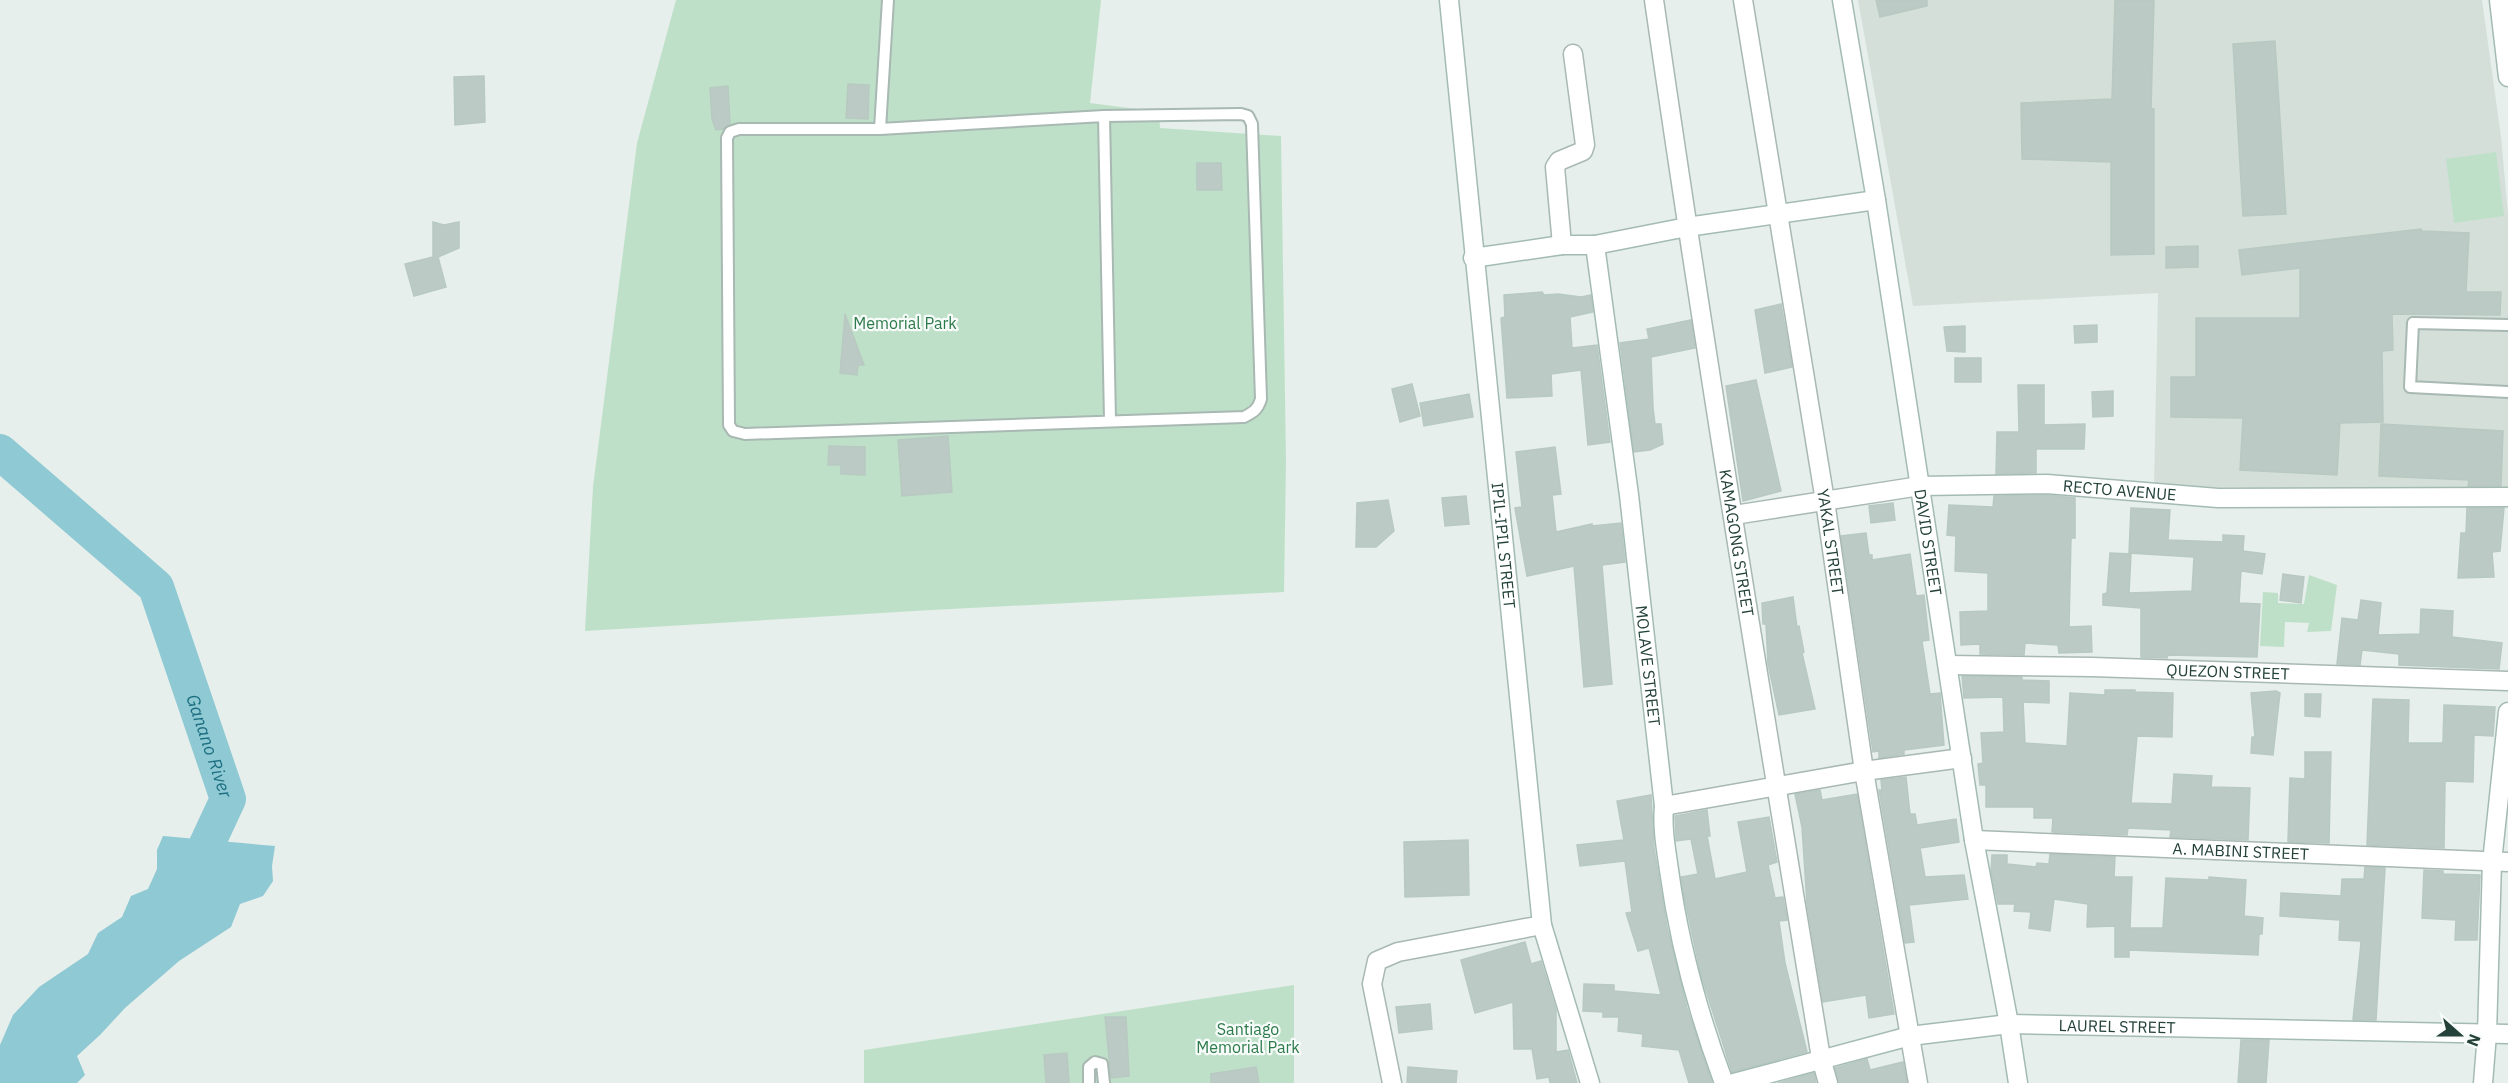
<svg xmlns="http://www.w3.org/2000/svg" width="2508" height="1083" viewBox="0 0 2508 1083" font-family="'IBM Plex Sans',sans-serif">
	<rect width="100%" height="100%" fill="#e6efeb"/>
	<!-- built -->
	<path fill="#d4dfda" d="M1858,0H2482L2501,137L2508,214V493L2154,486L2158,293L1913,306Z"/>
	<!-- green -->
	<path fill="#bfe0c8" d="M676,0H1101L1090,103L1159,112L1160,128L1281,136L1286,462L1284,592L931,610L585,631L593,487L637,143Z
		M2496,152L2504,216L2454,223L2446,159Z
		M2309,575L2337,585L2331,631L2307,632L2309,623L2285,622L2284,647L2260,646L2263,592L2278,593V603L2304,604Z
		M1294,985V1083H864V1050Z"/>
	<!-- water -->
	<path fill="#8ec9d4" d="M163,836L275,846L272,866L273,881L263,896L240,904L231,927L179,961L125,1008L100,1035L77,1056L85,1075L77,1083H0V1045L13,1015L39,987L88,954L98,933L122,917L131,896L148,889L157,869V850Z"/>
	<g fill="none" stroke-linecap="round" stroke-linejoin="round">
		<!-- river -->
		<path stroke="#8ec9d4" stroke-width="36" id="s1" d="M0,452L156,587L228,799L188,885"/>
	</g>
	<!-- building -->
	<path fill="#bbcac4" stroke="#b8c9c2" stroke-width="1.5" d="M1876,0H1927V6L1880,17Z
		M2115,0H2154L2151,109H2154V254L2111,255V162L2022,159L2021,103L2112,99Z
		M2275,41L2286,214L2243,216L2233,44Z
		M484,76L485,122L455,125L454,77Z
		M848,84L869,85L868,119L846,118Z
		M728,86L730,124L723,129L716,130L712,119L710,88Z
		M1197,163H1221L1222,190H1197Z
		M433,222L444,225L459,222V248L438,257L446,287L414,296L405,264L433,257Z
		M2421,229L2422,231L2469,233L2466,292H2501L2500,315L2392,314L2393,350L2382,351L2383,422L2340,423L2337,475L2240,470L2243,418L2171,417V377H2196V318H2300V268L2242,275L2239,250Z
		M2198,246V267L2166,268V247Z
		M1542,292L1544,295L1558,294L1581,297L1591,295L1593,312L1570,317L1572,348L1597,345L1610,442L1588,445L1581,370L1551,374L1552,396L1507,398L1501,318L1505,317L1504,295Z
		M1781,304L1792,367L1765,373L1755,310Z
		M845,314L864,365H858L857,375L840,373Z
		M1691,320L1695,348L1651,357L1653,408L1655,424H1661L1663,444L1650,450L1634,452L1620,343L1649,339L1647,329Z
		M2097,325V342L2075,343L2074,326Z
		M1965,326V352L1947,351L1944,327Z
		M1955,358H1981V382H1955Z
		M1756,380L1781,491L1743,501L1726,386Z
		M1412,384L1420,416L1400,422L1392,389Z
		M2018,385H2044V425L2085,424L2084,449H2036V473L1996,474L1997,432H2019Z
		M2113,391V416L2093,417L2092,392Z
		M1469,394L1473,417L1424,426L1420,403Z
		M2381,424L2503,431L2501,486H2468L2469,480L2379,476Z
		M948,436L952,492L902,496L898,440Z
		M829,446L865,447V475L841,474V465H828Z
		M1555,447L1561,494L1552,495L1556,532L1592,524V526L1621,523L1625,562L1602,565L1612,684L1584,687L1574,566L1527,576L1515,508L1522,507L1516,452Z
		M2047,495L2075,498V538H2071L2069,627L2091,626L2092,652L2059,653L2058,645L2025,643L2024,655L1980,654V644L1961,645L1960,612L1988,611V573L1955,571L1956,536L1947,535L1949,505L1993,507L1994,496Z
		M1466,496L1469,524L1445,526L1442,498Z
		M1388,500L1394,531L1376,547H1356L1357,503Z
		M1893,503L1895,520L1871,523L1869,506Z
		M2131,508L2170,510L2168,540L2223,542V535L2244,536L2243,551L2265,554L2262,574L2241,571L2239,603L2260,604L2257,657L2168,655L2167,658L2141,657V608L2103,605V594L2107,593L2110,553L2131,554L2129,593L2192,591L2194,557L2129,553Z
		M2467,508H2504L2500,551L2492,552L2494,577L2458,578L2461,533H2466Z
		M1866,533L1869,555H1872V560L1910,554L1916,596L1924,595L1929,640L1922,641L1930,694L1940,693L1944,745L1904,750V754L1879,758V751L1873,752L1841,536Z
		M2283,574L2304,577L2301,603L2280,600Z
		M1793,597L1797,627L1799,626L1804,652L1802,653L1815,709L1779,715L1768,664L1766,624H1763L1762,603Z
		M2361,600L2381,603L2378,635L2420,634L2421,609L2453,611L2452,637L2502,643L2499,669L2399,665V654L2362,650L2360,665L2337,664L2342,618L2358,620Z
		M1962,676L2022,677V680L2049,681V703L2023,702L2025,743L2067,746L2070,693L2105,695V690H2135V692L2173,693L2172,737L2137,736L2131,803L2172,804L2174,774L2212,776L2211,787L2250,788L2248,840L2170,837L2171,830L2128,828L2127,835L2052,832L2053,818H2034V807H1986V785H1980L1978,764L1983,763L1981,733L2004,732L2003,697L1964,698Z
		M2276,691L2280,693L2273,755L2251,753L2252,737H2255L2251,693Z
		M2305,694H2321L2320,717L2305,716Z
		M2373,699L2409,700L2408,743H2443L2444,705L2495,707L2493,736L2474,735L2473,782L2445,781L2444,848L2367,845Z
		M2305,752H2331L2329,843L2288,842L2290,778L2305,779Z
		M1906,777L1910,814H1915L1917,825L1956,819L1959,842L1920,848L1925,877L1964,875L1968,899L1909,905L1914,942L1905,943L1879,790H1882L1881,780Z
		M1820,790L1822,800L1857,794L1894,1014L1869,1018L1866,995L1823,1002L1807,904L1802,827L1795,794Z
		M1651,795L1654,848L1667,927L1687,1008L1712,1083H1689L1679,1050L1642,1046L1643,1034L1618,1031L1619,1017H1603V1012L1583,1011L1584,984L1614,985V991L1661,995L1649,948L1638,951L1626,913L1632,912L1625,861L1580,866L1577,845L1624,840L1617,801Z
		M1707,810L1710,836H1707L1715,879L1747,872L1738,822L1769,817L1777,862L1768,865L1775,898L1783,897L1787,920L1779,921L1785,963L1807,1052L1732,1072L1701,975L1684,896L1681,877L1698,874L1691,839L1676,841V837L1675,816Z
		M1468,840L1469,895L1405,897L1404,842Z
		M2050,854L2115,857L2114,877H2132L2130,928H2163L2166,878L2209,880V877L2246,880L2244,916L2263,918L2262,934H2259L2258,955L2129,950V957H2115V926L2087,927L2088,904L2054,899L2050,931L2029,928L2031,912L2014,911L2015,904H1998L1991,872L1992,855H2007V864L2036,867L2037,863L2049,864Z
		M2365,867L2385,868L2376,1020H2353L2361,943L2360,941L2339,940L2340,920L2280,916L2281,893L2341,896L2342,879H2364Z
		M2424,870L2443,871V874L2480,875L2477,940H2455L2456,920L2422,918Z
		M1525,942L1531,964L1541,961L1556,1010V1052L1568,1050L1577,1083H1550L1549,1077L1537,1079L1532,1049H1514L1513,1002L1475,1013L1461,960Z
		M1430,1004L1432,1029L1399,1033L1396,1007Z
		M1105,1017H1126L1129,1076L1111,1078Z
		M2241,1040H2269L2266,1083H2238Z
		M1067,1053L1069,1083H1046L1044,1055Z
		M1867,1059L1870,1070L1903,1062L1907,1083H1839L1835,1068Z
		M1256,1067L1259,1083H1211V1074Z
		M1408,1067L1457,1071L1456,1083H1407Z
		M1814,1073L1816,1083H1778Z"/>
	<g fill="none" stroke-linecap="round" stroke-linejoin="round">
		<defs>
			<path id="lane" d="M1241,114L1248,116L1252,124L1261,399C1258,409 1254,412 1244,417L745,434L733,431L729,425L727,138L730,132L739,129H880L1104,116Z
				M1104,116L1110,420
				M880,129L888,0
				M2508,325L2413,323L2410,387L2508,392
				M1089,1083V1067L1095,1062L1102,1064L1104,1083"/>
			<g id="street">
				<path id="s2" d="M1654,0C1705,354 1763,706 1821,1058L1828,1083"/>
				<path id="s3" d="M1743,0L1825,501L1864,771L1918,1083"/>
				<path d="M1562,245L1555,167L1559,161L1583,151L1585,145L1573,54"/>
				<path d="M1734,515L1920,486"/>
				<path id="s4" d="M1948,665L2092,667L2508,681"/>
				<path d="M1664,806L1864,771L1962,758"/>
				<path id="s5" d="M1974,840L2508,862"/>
				<path d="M1392,1083L1372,984L1377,961L1398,952L1542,925"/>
			</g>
			<g id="secondary">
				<path id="s6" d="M1449,0L1542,925L1590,1083"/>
				<path id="s7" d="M1842,0L1876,200L1974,840L2009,1024L2018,1083"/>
				<path d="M2499,0L2508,77"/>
				<path id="s8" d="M1595,245L1629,495L1664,806C1662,828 1666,849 1669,870C1679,944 1698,1013 1724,1083"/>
				<path d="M1473,258L1562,245H1595L1687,227L1876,200"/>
				<path id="s9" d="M1920,486L2047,484L2218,498L2508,497"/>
				<path id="s10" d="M1734,1083L1910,1036L2009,1024L2508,1034"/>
				<path d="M2483,1083L2487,1034L2492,862L2508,712"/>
			</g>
		</defs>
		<!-- lane casing -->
		<use href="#lane" stroke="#a8b8b2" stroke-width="14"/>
		<!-- street casing -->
		<use href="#street" stroke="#a8b8b2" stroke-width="21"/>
		<!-- secondary casing -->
		<use href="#secondary" stroke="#a4bbb3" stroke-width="21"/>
		<!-- lane -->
		<use href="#lane" stroke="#fff" stroke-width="10"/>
		<!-- street -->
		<use href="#street" stroke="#fff" stroke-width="18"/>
		<!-- secondary -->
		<use href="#secondary" stroke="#fff" stroke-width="18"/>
	</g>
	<g text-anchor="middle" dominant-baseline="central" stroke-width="4.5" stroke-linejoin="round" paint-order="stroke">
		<!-- park labels -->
		<g font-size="16" fill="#2d7a4b" stroke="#f7fbf9">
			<text x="905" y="323">Memorial Park</text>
			<text x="1248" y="1029">Santiago<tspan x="1248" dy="18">Memorial Park</tspan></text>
		</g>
		<!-- street labels -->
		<g font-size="16" fill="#24423a" stroke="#f7fbf9">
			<text stroke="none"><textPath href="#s9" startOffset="200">RECTO AVENUE</textPath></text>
			<text stroke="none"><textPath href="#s2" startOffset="549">KAMAGONG STREET</textPath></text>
			<text stroke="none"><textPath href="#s3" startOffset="549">YAKAL STREET</textPath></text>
			<text stroke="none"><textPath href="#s7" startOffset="549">DAVID STREET</textPath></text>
			<text stroke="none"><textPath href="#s6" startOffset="548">IPIL-IPIL STREET</textPath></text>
			<text stroke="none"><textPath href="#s8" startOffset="424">MOLAVE STREET</textPath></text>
			<text stroke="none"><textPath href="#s4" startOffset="280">QUEZON STREET</textPath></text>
			<text stroke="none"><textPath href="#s5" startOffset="267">A. MABINI STREET</textPath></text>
			<text stroke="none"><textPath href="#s10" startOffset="390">LAUREL STREET</textPath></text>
		</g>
		<!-- water labels -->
		<g font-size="18" font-style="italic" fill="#1c6f80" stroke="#f7fbf9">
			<text stroke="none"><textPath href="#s1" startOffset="374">Ganano River</textPath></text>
		</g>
	</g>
	<!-- north arrow -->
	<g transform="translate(2460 1035) rotate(111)" stroke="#f7fbf9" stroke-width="4.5" paint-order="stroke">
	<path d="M0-4.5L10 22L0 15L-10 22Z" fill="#24423a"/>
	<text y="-9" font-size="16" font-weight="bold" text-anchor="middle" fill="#24423a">N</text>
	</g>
</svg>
